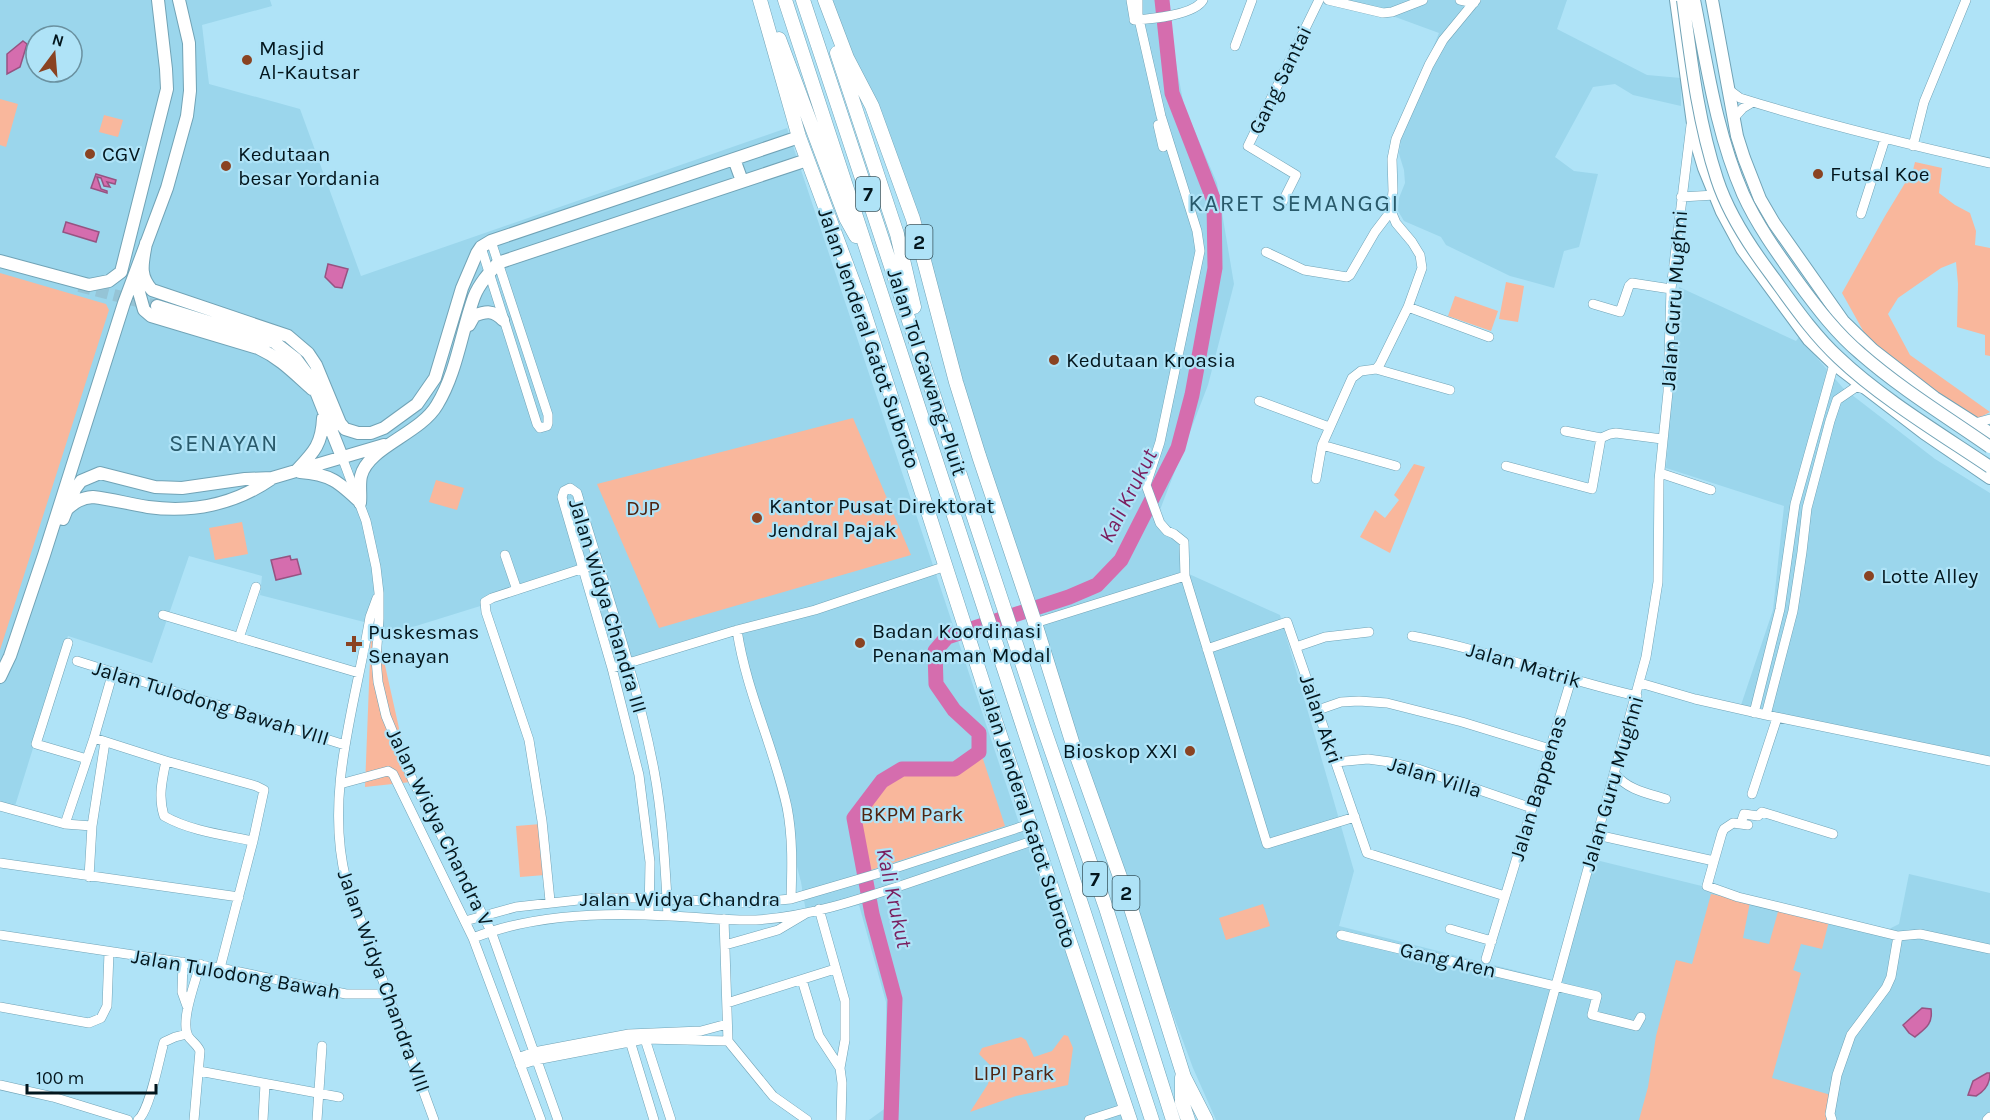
<svg xmlns="http://www.w3.org/2000/svg" width="1990" height="1120" viewBox="0 0 1990 1120" font-family="Karla,sans-serif">
	<rect width="100%" height="100%" fill="#afe3f7"/>
	<!-- built -->
	<path fill="#9bd6ec" fill-rule="evenodd" d="M0,0H270L272,6L202,25L209,84L300,109L361,276L787,128L1018,820L1130,1120H869L887,1107L886,1002L859,905L807,918L801,882L736,633L617,670L586,573L371,640L364,622L260,595L262,576L189,556L152,663L68,636L15,806L0,803ZM36,36H72V72H36Z
		M825,0H1164L1184,106L1217,183L1234,284L1208,385L1158,515L1187,542L1189,574L1280,615L1354,871L1339,926L1557,981L1592,859L1885,931L1899,924L1909,874L1990,893V1120H1216L1193,1068L1074,748L913,219Z
		M1349,0H1567L1557,29L1647,75L1681,78V106L1633,95L1615,84L1593,87L1555,157L1574,171L1598,174L1579,247L1564,251L1554,288L1510,276L1446,245L1441,237L1404,221L1398,211L1399,198L1405,183L1404,170L1399,154L1404,118L1439,33Z
		M1679,287L1796,341L1799,337L1843,388L1935,459L1990,493V761L1902,748L1739,711L1773,610L1784,506L1666,468Z"/>
	<!-- green -->
	<path fill="#f9b79c" d="M0,99L18,104L6,147L0,145Z
		M104,115L123,120L118,137L99,132Z
		M1915,162L1942,168L1939,193L1955,205L1970,213L1976,231L1975,245L1990,248V356L1985,355V335L1957,327L1958,284L1956,262L1941,268L1898,298L1888,314L1910,355L1990,412L1977,419L1875,352L1842,293L1885,216L1913,170Z
		M0,273L106,304L109,310L0,650Z
		M1506,282L1524,286L1518,322L1499,319Z
		M1455,296L1498,311L1491,331L1448,316Z
		M853,418L911,555L659,628L597,484Z
		M1414,464L1425,467L1390,553L1360,537L1375,510L1385,518L1399,500L1394,495Z
		M436,480L464,488L457,510L429,502Z
		M242,522L248,554L215,560L209,528Z
		M372,607L411,782L365,787Z
		M982,756L1005,826L868,871L858,819L886,785L903,773L957,774Z
		M541,824L545,875L520,877L516,826Z
		M1711,894L1750,902L1743,938L1769,944L1779,908L1829,921L1822,949L1801,944L1793,970L1801,973L1772,1078L1831,1095L1826,1120H1639L1648,1087L1656,1036L1676,960L1692,964Z
		M1263,904L1270,926L1226,940L1219,918Z
		M1064,1035L1068,1036L1073,1048L1068,1085L1016,1096L970,1112L988,1084L992,1067L979,1054L982,1048L1021,1037L1026,1040L1034,1057L1052,1051Z"/>
	<!-- water -->
	<path fill="#d56dae" stroke="#965382" stroke-width="1.5" d="M23,41L27,44L20,67L7,74V54Z
		M96,174L116,180L115,184L107,182L110,187L104,186L101,178L97,177L101,189L107,191V193L91,188Z
		M66,222L99,232L96,242L63,232Z
		M328,264L348,269L342,288L335,287L325,277Z
		M290,556L291,560L297,559L301,574L276,580L271,560Z
		M1922,1008L1931,1009C1933,1024 1926,1028 1915,1037L1909,1033L1903,1025Z
		M1987,1073H1990C1990,1084 1985,1091 1976,1096L1968,1095L1973,1081Z"/>
	<g fill="none" stroke-linecap="round" stroke-linejoin="round">
		<!-- river -->
		<path stroke="#d56dae" stroke-width="15" d="M891,1120L895,999L872,914L854,818L882,781L902,769H955L979,752V733L954,710L936,684L935,651L947,637L1069,597L1097,585L1121,560L1178,448L1192,395L1215,268L1214,201L1172,93L1162,0"/>
		<!-- major-tunnel -->
		<path stroke="#95c4d6" stroke-width="12" stroke-dasharray="12 6" stroke-linecap="butt" d="M79,286L157,306"/>
		<defs>
			<path id="minor" d="M1131,0L1134,18
				M1138,0V15L1161,116L1197,231L1200,251L1160,442L1146,485L1160,523L1167,531L1174,534L1184,542L1185,576L1267,844L1355,817
				M1328,0L1383,13L1392,12L1423,0
				M1460,0L1474,3
				M1134,20C1151,19 1195,15 1203,0
				M1235,46L1252,0
				M1728,89L1740,98C1823,124 1906,144 1990,163
				M1733,119L1743,108L1753,102
				M1158,125L1163,147
				M1913,146L1924,102L1966,0
				M1681,197L1715,195
				M1282,203L1296,175L1248,146L1319,0
				M1861,214L1885,139
				M481,247L537,424L540,428L547,426L548,423V415L491,241
				M1266,252L1304,270L1347,277L1350,275L1375,232L1391,211
				M1593,304L1620,312L1629,286L1632,283L1671,289
				M1408,307L1489,337
				M1376,369L1450,390
				M1259,401L1329,427
				M1975,423L1990,419
				M1565,431L1601,438L1610,434L1616,433L1662,439
				M342,457L366,521L376,567L379,593V619L376,659L378,682L386,716L413,781L491,931L558,1120
				M1396,466L1322,445L1352,378L1361,371L1376,369L1380,364L1408,307L1422,268L1420,255L1412,242L1396,223L1391,211L1393,191L1392,159L1396,139L1429,65L1443,40L1476,0
				M1506,466L1592,489L1601,438
				M1660,473L1711,490
				M1316,479L1322,445
				M505,555L517,590
				M377,598L370,617C356,703 324,793 346,880L434,1120
				M163,615L359,673
				M1035,623L1185,576
				M737,630C746,691 774,747 787,807C793,838 792,868 791,899
				M1412,636C1488,650 1561,679 1637,696
				M239,638L256,587
				M68,643L36,744L87,759
				M1296,647L1325,637L1369,632
				M1207,649L1287,622L1367,853L1505,896
				M77,661L345,745
				M612,668L737,630L815,610L946,566
				M1640,683L1695,699L1766,715L1990,761
				M1318,710L1341,702L1359,701L1387,703L1462,722L1550,749
				M1754,713L1780,609L1795,504L1834,364
				M1766,715L1793,611L1802,552L1807,508L1830,421L1837,400L1856,387L1864,389
				M94,738L166,761L256,786L264,790L253,841L220,968
				M166,761C162,780 158,797 164,816C190,831 224,835 253,841
				M1336,762L1368,759L1390,762L1418,769L1532,808
				M1615,774C1628,790 1647,793 1666,799
				M340,784L388,771L393,774L473,938L541,1120
				M1752,794L1777,718
				M0,806L65,824L92,826
				M1741,823L1744,814L1758,816L1762,812L1833,834
				M65,824L94,738L113,672
				M1597,835L1714,861L1707,886L1738,897L1898,936L1920,934L1990,949
				M1714,861L1722,833L1724,829L1733,823L1748,825
				M0,863L239,897
				M89,877L92,826L105,742
				M550,901L542,821L529,740L486,612L485,602L492,598L587,567
				M819,909L845,1001V1040L840,1068L842,1083L841,1120
				M649,915L650,862L639,775L612,668L562,497L564,491L570,488L577,493C604,585 636,676 654,770C663,818 665,867 668,915
				M724,919L728,1041
				M465,921L516,907L596,898H649L744,903L791,899L883,872L1030,824
				M1450,929L1492,941
				M0,935L220,968L346,994H389
				M1341,935L1597,996L1592,1015L1636,1026L1641,1017
				M473,938C533,914 606,912 670,916C699,917 728,921 756,920C807,917 858,900 906,884C949,869 992,855 1035,840
				M725,945L778,930L805,914
				M1486,959L1571,680
				M183,962L182,992L187,1006
				M802,980L819,1036L840,1068
				M727,1003L835,969
				M0,1007L89,1023L101,1018L107,1006L109,952
				M645,1039L671,1120
				M630,1041L654,1120
				M728,1041L773,1096L807,1120
				M518,1058L534,1052L629,1034L701,1031L727,1024
				M520,1065L536,1060L645,1039L728,1041
				M199,1071L339,1097
				M0,1085L53,1097L128,1120
				M138,1120C150,1110 159,1059 164,1042L175,1037L187,1034
				M194,1120L200,1051C197,1044 191,1041 188,1036C180,1020 196,981 200,964
				M263,1120L265,1084
				M317,1120L322,1046
				M1089,1120L1126,1108
				M1519,1120L1646,657L1658,582L1659,480L1668,392L1671,289L1691,125
				M1832,1120L1830,1114L1837,1075L1851,1035L1886,988L1891,977L1898,936
				M1987,1120L1990,1117"/>
			<path id="major" d="M1676,0L1695,138L1704,168L1722,212L1742,249L1809,340L1834,364L1924,433L1990,478
				M1712,0L1737,136L1744,158L1760,199L1774,223L1843,321L1873,350L1935,398L1990,433
				M734,159L742,181
				M146,243C143,262 138,275 152,290L288,336L308,353L316,365L340,423L345,429L358,433H371L384,428L417,404L435,378L462,288L477,253L481,247L491,241L799,137
				M0,261L89,285L109,281L121,272L167,89L166,69L158,0
				M135,278L144,310L151,316L258,348C280,358 294,373 312,389
				M157,306L274,342L296,359L311,379L342,457
				M469,325L474,316C486,311 493,310 503,320
				M297,470C314,452 322,444 323,418
				M300,472C330,474 339,482 360,502
				M360,503C361,495 359,484 361,476C368,447 420,434 437,405C457,372 461,333 474,297C479,284 489,273 498,263L807,160
				M66,510C75,502 81,498 93,497C111,499 129,504 148,507C192,513 235,504 271,479
				M63,519L75,489L81,481L100,473L155,487L182,488L245,479L272,478L384,445
				M0,677L10,656L44,555L124,303L167,188L187,116L190,91L189,43L179,0"/>
			<path id="highway" d="M760,0L799,137L862,306L992,711L1130,1120
				M785,0L1152,1120
				M803,0L1043,726L1106,908L1173,1120
				M825,0L847,58L872,106L913,219L956,382L979,456L1035,623L1074,748L1129,902L1184,1077L1206,1120
				M779,39L846,218L856,236
				M837,53L897,234L914,307
				M1182,1077V1102L1188,1120"/>
		</defs>
		<!-- minor casing -->
		<use href="#minor" stroke="#71a3b6" stroke-width="10"/>
		<!-- major casing -->
		<use href="#major" stroke="#71a3b6" stroke-width="14"/>
		<!-- highway casing -->
		<use href="#highway" stroke="#71a3b6" stroke-width="15"/>
		<!-- minor -->
		<use href="#minor" stroke="#fff" stroke-width="9"/>
		<!-- major -->
		<use href="#major" stroke="#fff" stroke-width="12"/>
		<!-- highway -->
		<use href="#highway" stroke="#fff" stroke-width="14"/>
		<defs>
			<path id="major-bridge" d="M1683,0C1691,60 1698,121 1717,179C1728,213 1749,245 1770,273C1792,303 1812,333 1839,358C1881,398 1941,434 1990,467
				M1694,0C1707,65 1716,132 1743,194C1757,225 1778,254 1798,282C1817,308 1837,334 1861,354C1901,389 1947,417 1990,447"/>
		</defs>
		<!-- major-bridge casing -->
		<use href="#major-bridge" stroke="#71a3b6" stroke-width="14" stroke-linecap="butt"/>
		<!-- major-bridge -->
		<use href="#major-bridge" stroke="#fff" stroke-width="12"/>
	</g>
	<!-- markers -->
	<g fill="#8a4322" stroke="#afe3f7" stroke-width="2">
		<circle cx="247" cy="60" r="6"/>
		<circle cx="90" cy="154" r="6"/>
		<circle cx="226" cy="166" r="6"/>
		<circle cx="1818" cy="174" r="6"/>
		<circle cx="1054" cy="360" r="6"/>
		<circle cx="757" cy="518" r="6"/>
		<circle cx="1869" cy="576" r="6"/>
		<circle cx="860" cy="643" r="6"/>
		<path d="M351 635h6v6h6v6h-6v6h-6v-6h-6v-6h6z"/>
		<circle cx="1190" cy="751" r="6"/>
	</g>
	<g text-anchor="middle" dominant-baseline="central" stroke-width="4.5" stroke-linejoin="round" paint-order="stroke">
		<!-- shield labels -->
		<g fill="#afe3f7" stroke="#37545e" stroke-width="1.5">
			<rect x="856" y="177" width="24" height="34" rx="4.5"/>
			<rect x="905.5" y="225" width="27" height="34" rx="4.5"/>
			<rect x="1083" y="862" width="24" height="34" rx="4.5"/>
			<rect x="1112.5" y="876" width="27" height="34" rx="4.5"/>
		</g>
		<g font-size="20" font-weight="bold" fill="#03161d">
			<text x="868" y="194">7</text>
			<text x="919" y="242">2</text>
			<text x="1095" y="879">7</text>
			<text x="1126" y="893">2</text>
		</g>
		<!-- poi labels -->
		<g font-size="21" fill="#03161d" stroke="#afe3f7" text-anchor="start">
			<text x="259" y="48">Masjid<tspan x="259" dy="24">Al-Kautsar</tspan></text>
			<text x="102" y="154">CGV</text>
			<text x="238" y="154">Kedutaan<tspan x="238" dy="24">besar Yordania</tspan></text>
			<text x="1830" y="174">Futsal Koe</text>
			<text x="1066" y="360">Kedutaan Kroasia</text>
			<text x="769" y="506">Kantor Pusat Direktorat<tspan x="769" dy="24">Jendral Pajak</tspan></text>
			<text x="1881" y="576">Lotte Alley</text>
			<text x="872" y="631">Badan Koordinasi<tspan x="872" dy="24">Penanaman Modal</tspan></text>
			<text x="368" y="632">Puskesmas<tspan x="368" dy="24">Senayan</tspan></text>
			<text x="1178" y="751" text-anchor="end">Bioskop XXI</text>
		</g>
		<!-- street labels -->
		<g font-size="21" fill="#03161d" stroke="#afe3f7">
			<text transform="translate(1280 80) rotate(-64)">Gang Santai</text>
			<text transform="translate(1674 300) rotate(-86)">Jalan Guru Mughni</text>
			<text transform="translate(869 338) rotate(71)">Jalan Jenderal Gatot Subroto</text>
			<text transform="translate(927 372) rotate(72)">Jalan Tol Cawang–Pluit</text>
			<text transform="translate(608 606) rotate(73)">Jalan Widya Chandra III</text>
			<text transform="translate(1524 665) rotate(16)">Jalan Matrik</text>
			<text transform="translate(211 703) rotate(17)">Jalan Tulodong Bawah VIII</text>
			<text transform="translate(1321 719) rotate(71)">Jalan Akri</text>
			<text transform="translate(1435 777) rotate(17)">Jalan Villa</text>
			<text transform="translate(1612 783) rotate(-74)">Jalan Guru Mughni</text>
			<text transform="translate(1538 788) rotate(-73)">Jalan Bappenas</text>
			<text transform="translate(1028 817) rotate(72)">Jalan Jenderal Gatot Subroto</text>
			<text transform="translate(440 827) rotate(64)">Jalan Widya Chandra V</text>
			<text x="680" y="899">Jalan Widya Chandra</text>
			<text transform="translate(1448 960) rotate(13)">Gang Aren</text>
			<text transform="translate(236 974) rotate(10)">Jalan Tulodong Bawah</text>
			<text transform="translate(384 981) rotate(70)">Jalan Widya Chandra VIII</text>
		</g>
		<!-- park labels -->
		<g font-size="21" fill="#4f230f" stroke="#afe3f7">
			<text x="643" y="508">DJP</text>
			<text x="912" y="814">BKPM Park</text>
			<text x="1014" y="1073">LIPI Park</text>
		</g>
		<!-- water labels -->
		<g font-size="22" font-style="italic" fill="#7a1d5d" stroke="#afe3f7">
			<text transform="translate(1128 496) rotate(-63)">Kali Krukut</text>
			<text transform="translate(894 898) rotate(78)">Kali Krukut</text>
		</g>
		<!-- quarter labels -->
		<g font-size="24" letter-spacing="1.5" fill="#295a6b" stroke="#afe3f7">
			<text x="1294" y="203">KARET SEMANGGI</text>
			<text x="224" y="443">SENAYAN</text>
		</g>
	</g>
	<!-- north arrow -->
	<g transform="translate(54 54) rotate(16)"><circle r="28" fill="#afe3f7" stroke="#6a91a0" stroke-width="1.5"/>
	<path d="M0-4.5L10 22L0 15L-10 22Z" fill="#8a4322"/>
	<text y="-9" font-size="16" font-weight="bold" text-anchor="middle" fill="#03161d">N</text>
	</g>
	<!-- scale -->
	<path d="M27 1084v9h129v-9" fill="none" stroke="#03161d" stroke-width="3"/>
	<text x="36" y="1084" font-size="18" fill="#03161d" stroke="#afe3f7" stroke-width="4.5" paint-order="stroke">100 m</text>
</svg>
